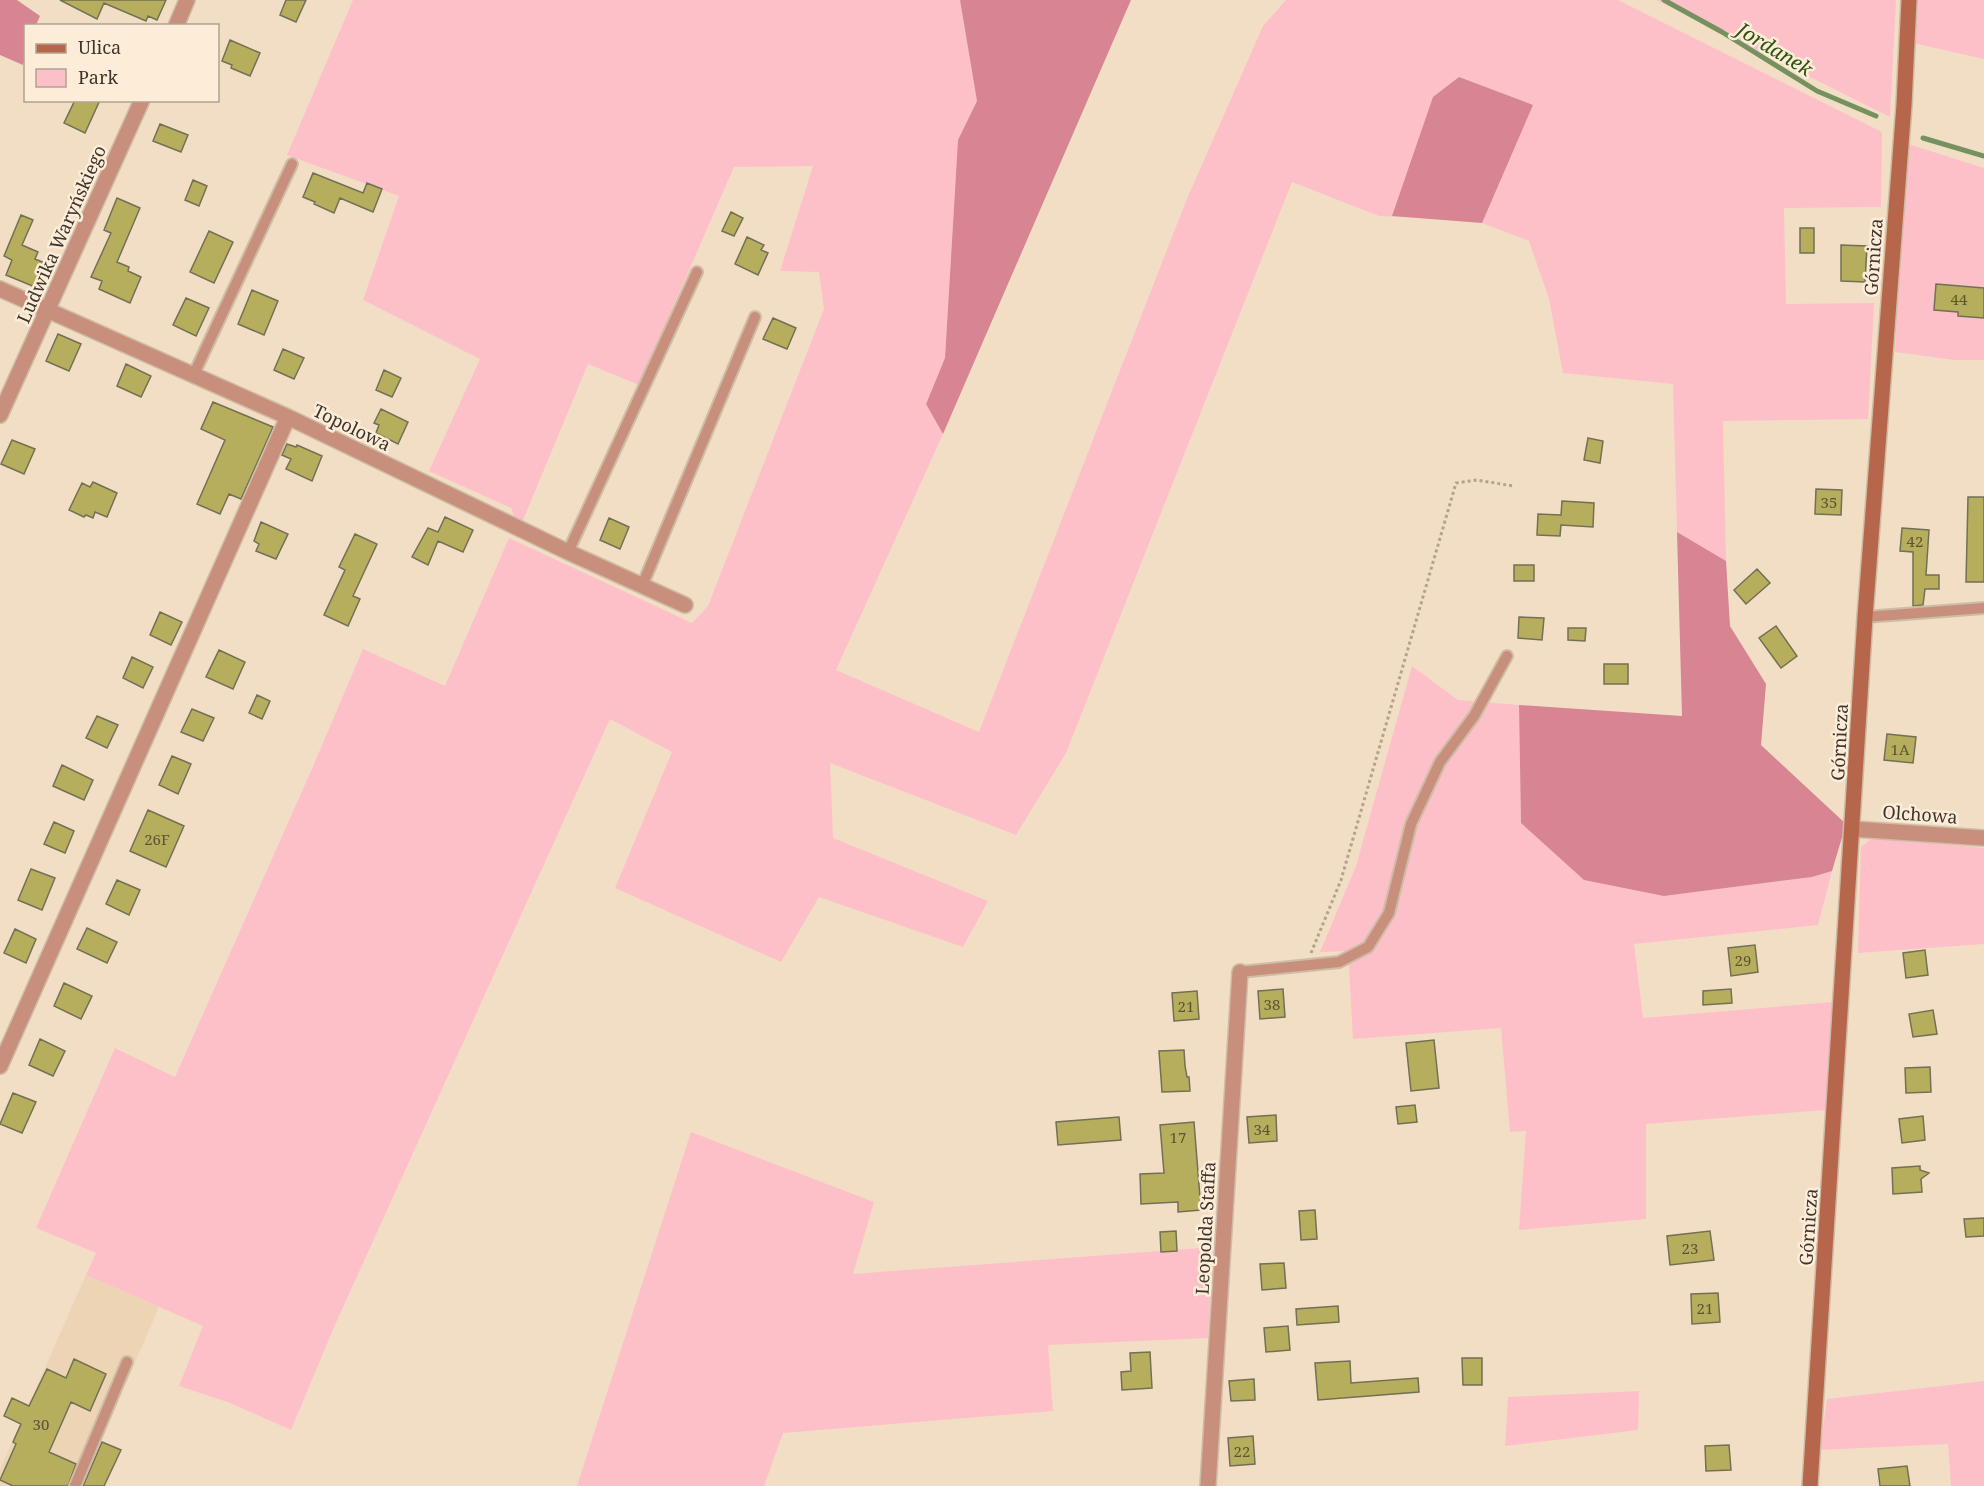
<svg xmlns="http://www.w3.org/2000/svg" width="1984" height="1486" viewBox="0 0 1984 1486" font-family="'Noto Serif',serif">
	<rect width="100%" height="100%" fill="#f2dec5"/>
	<!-- built -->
	<path fill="#edd4b5" d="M86,1275L159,1307L81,1486H0V1469Z"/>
	<!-- green -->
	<path fill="#fdc0c9" d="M353,0H960L977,101L958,140L945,358L926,403L943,434L836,670L979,732L1186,201L1263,26L1286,0H1618L1882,132L1881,207L1784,208L1786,304L1874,303L1868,419L1723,421L1726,561L1677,532L1673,384L1563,373L1549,299L1529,241L1474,220L1379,216L1292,182L1066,753L1016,835L830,763L833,838L988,901L963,947L819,897L781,962L615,888L672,752L610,719L334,1327L291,1430L230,1403L179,1386L203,1326L86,1275L96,1253L36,1228L115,1048L175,1077L311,771L363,649L445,686L509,538L692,623L708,606L824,309L819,272L780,271L813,166L734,167L639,385L588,364L523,520H516L511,508L429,471L480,359L363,300L399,196L287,155Z
		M1656,0H1896L1890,117Z
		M1915,0H1984V59L1913,43Z
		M1905,143L1984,168V360H1954L1895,352Z
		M1412,666L1458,700L1519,705L1521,823L1664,896L1812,877L1832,871L1818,925L1634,944L1643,1018L1832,1002L1825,1110L1646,1124V1219L1519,1230L1526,1131L1510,1132L1501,1028L1353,1039L1348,951L1320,952L1356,866Z
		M1871,839H1888L1984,848V944L1858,953L1861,847Z
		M691,1132L874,1202L853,1274L1213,1247L1208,1338L1048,1345L1053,1411L783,1433L764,1486H577Z
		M1984,1381V1486H1951L1948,1444L1820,1450L1827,1399Z
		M1639,1391L1638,1430L1505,1446L1508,1397Z"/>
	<!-- forest -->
	<path fill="#d78493" d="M0,0H17L40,16L36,25L26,26L25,57L23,65L0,55Z
		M960,0H1131L943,434L926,404L945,358L958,140L977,101Z
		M1459,77L1533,105L1482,223L1392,216L1433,97Z
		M1677,532L1726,561L1730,626L1766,684L1761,745L1846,824L1832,871L1812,877L1664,896L1584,880L1521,823L1519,705L1682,716Z"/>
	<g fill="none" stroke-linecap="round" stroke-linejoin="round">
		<!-- stream -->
		<path stroke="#75915f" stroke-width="5" d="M1664,0L1722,32L1817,91L1876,116
			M1923,138L1984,156"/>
	</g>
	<!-- building -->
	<path fill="#b7ae5d" stroke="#727055" stroke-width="1.5" d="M60,0H166L157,20L148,16L146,21L104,3L97,19Z
		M286,0H306L296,22L280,15Z
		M230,40L260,53L250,76L231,68L232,65L222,61Z
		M75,100H100L85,133L64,123Z
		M160,124L188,135L181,152L153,141Z
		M313,173L363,193L367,183L382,189L373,212L340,198L334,213L314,204L315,202L303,197Z
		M193,180L207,186L199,206L185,200Z
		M117,198L140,208L117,262L129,267L128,271L141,277L130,303L99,289L102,281L91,277L111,233L104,230Z
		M731,212L743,218L734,236L722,231Z
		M21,215L33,220L22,245L38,252L35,259L45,263L35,287L6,275L12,260L4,256Z
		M1800,228H1814V253H1800Z
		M209,231L233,242L214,283L190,272Z
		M747,237L764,245L761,250L768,253L758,275L735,264Z
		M1841,245L1867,246L1865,282L1841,281Z
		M1936,284L1984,288V318L1958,316V312L1934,310Z
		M252,290L278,301L264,335L238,324Z
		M186,298L209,308L196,336L173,325Z
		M773,318L796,328L787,349L763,339Z
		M58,334L81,344L69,371L46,361Z
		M283,349L304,358L294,379L274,370Z
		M126,364L151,376L141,397L117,386Z
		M384,370L401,378L392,397L376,390Z
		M213,402L273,427L241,499L229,494L220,514L197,504L225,440L201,429Z
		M381,409L408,422L398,444L376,433L379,425L374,423Z
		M1588,438L1603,441L1600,463L1584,460Z
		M12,440L35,449L24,474L1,464Z
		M287,444L296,447L297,445L322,456L312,481L286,469L291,459L282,455Z
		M93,482L117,493L107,517L95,512L93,518L86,515L84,517L69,510L82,483L90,487Z
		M1816,489L1842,490L1841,515L1815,514Z
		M1968,497H1984V582H1966Z
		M1562,501L1594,503L1593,527L1561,525L1560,536L1537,535L1538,514L1561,515Z
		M445,517L473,530L463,552L438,541L428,565L412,557L428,528L438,532Z
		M609,518L629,527L620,549L600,540Z
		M261,522L288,534L276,559L256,551L259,544L254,541Z
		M1902,528L1929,530L1926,575H1939V589H1925L1923,605L1913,606V552L1900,551Z
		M355,534L377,544L353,596L360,599L348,626L324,615L345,570L339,567Z
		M1514,565H1534V581H1514Z
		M1757,569L1770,583L1746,604L1734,590Z
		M160,612L182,622L171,645L150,635Z
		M1519,617L1544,618L1542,640L1518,638Z
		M1776,626L1797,656L1781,668L1759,638Z
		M1568,628H1586L1585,641L1568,640Z
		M219,650L245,662L233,689L206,677Z
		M132,657L153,667L143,688L123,678Z
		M1604,664H1628V684H1604Z
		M257,695L270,701L262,719L249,713Z
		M192,709L214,718L203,741L181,732Z
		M97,716L118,725L107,748L86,738Z
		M1887,734L1916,737L1913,763L1884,760Z
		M172,756L191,764L178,794L159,785Z
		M62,765L93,780L84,800L53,786Z
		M148,810L184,826L166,867L130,851Z
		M54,822L74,831L65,853L44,844Z
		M31,869L55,878L42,910L18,900Z
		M117,880L140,890L129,915L106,904Z
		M87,928L117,942L107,963L77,949Z
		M15,929L36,939L26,963L4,953Z
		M1755,945L1758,972L1731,976L1728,948Z
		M1925,950L1928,975L1906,978L1903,953Z
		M64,983L92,996L81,1019L54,1006Z
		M1283,989L1285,1017L1260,1019L1258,991Z
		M1731,989L1732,1003L1703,1005V991Z
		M1197,991L1199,1019L1174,1021L1172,993Z
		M1933,1010L1937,1034L1913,1037L1909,1014Z
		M40,1039L65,1051L53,1076L29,1065Z
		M1434,1040L1439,1088L1411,1091L1406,1043Z
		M1184,1050L1185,1066L1187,1077H1189L1190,1091L1162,1092L1159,1051Z
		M1930,1067L1931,1092L1906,1093L1905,1068Z
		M13,1093L36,1102L22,1133L0,1124Z
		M1415,1105L1417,1122L1398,1124L1396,1107Z
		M1276,1115L1277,1141L1249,1143L1247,1117Z
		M1923,1116L1925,1140L1902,1143L1899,1119Z
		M1119,1117L1121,1140L1058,1145L1056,1122Z
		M1194,1122L1201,1210L1178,1212V1202L1141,1204L1140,1174L1164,1173L1160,1125Z
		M1920,1166V1170L1929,1173L1921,1179L1922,1192L1893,1194L1892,1168Z
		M1315,1210L1317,1239L1301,1240L1299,1211Z
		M1984,1218V1236L1966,1237L1964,1219Z
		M1176,1231L1177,1251L1161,1252L1160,1232Z
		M1710,1231L1714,1260L1670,1265L1667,1236Z
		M1284,1263L1286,1288L1262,1290L1260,1264Z
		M1718,1293L1720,1322L1692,1324L1691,1294Z
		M1338,1306L1339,1322L1297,1325L1296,1309Z
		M1288,1326L1290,1350L1266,1352L1264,1328Z
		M1150,1352L1152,1388L1122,1390L1121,1372L1131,1371L1130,1353Z
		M1462,1358H1482V1385H1463Z
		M74,1359L106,1374L90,1411L71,1402L49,1452L76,1464L68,1486H13L0,1480L16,1444L13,1442L21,1424L4,1416L12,1398L29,1406L47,1369L66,1378Z
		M1350,1361L1351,1383L1418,1378L1419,1392L1318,1400L1315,1363Z
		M1254,1379L1255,1400L1231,1401L1229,1381Z
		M1253,1436L1255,1464L1230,1466L1228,1438Z
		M102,1442L121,1450L104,1486H83Z
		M1729,1445L1731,1470L1706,1471L1705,1446Z
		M1907,1466L1910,1486H1880L1878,1469Z"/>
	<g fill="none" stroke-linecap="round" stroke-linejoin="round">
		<defs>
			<path id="lane" d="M193,376L292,164
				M568,552L697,272
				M642,586L755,317
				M1865,617L1984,608
				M1240,972L1339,962L1368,947L1389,913L1411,824L1440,762L1474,716L1507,656
				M75,1486L127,1362"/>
			<path id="street" d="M176,26L187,0
				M0,289L288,417L568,552L685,605
				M0,415L142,100
				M1853,829L1984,838
				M0,1066L288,417
				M1208,1486L1240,972"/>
			<path id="secondary" d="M1810,1486L1865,617L1904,105L1909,0"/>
		</defs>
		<!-- lane casing -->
		<use href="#lane" stroke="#cebca6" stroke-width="14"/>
		<!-- street casing -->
		<use href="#street" stroke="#cebca6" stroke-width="18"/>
		<!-- secondary casing -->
		<use href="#secondary" stroke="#cebca6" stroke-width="18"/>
		<!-- path -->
		<path stroke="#b2a38f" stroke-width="3" stroke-dasharray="3 3" stroke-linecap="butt" d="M1311,953L1341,880L1456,483L1477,480L1513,486"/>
		<!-- lane -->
		<use href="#lane" stroke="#c8907c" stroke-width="10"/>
		<!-- street -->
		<use href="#street" stroke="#c8907c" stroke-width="15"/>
		<!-- secondary -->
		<use href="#secondary" stroke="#b6664a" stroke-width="15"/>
	</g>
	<g text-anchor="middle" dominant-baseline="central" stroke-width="5" stroke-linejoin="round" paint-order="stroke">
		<!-- number labels -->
		<g font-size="15" fill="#5c5438">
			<text x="1959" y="299">44</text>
			<text x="1829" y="502">35</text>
			<text x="1915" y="541">42</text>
			<text x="1900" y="749">1A</text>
			<text x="157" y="839">26F</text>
			<text x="1743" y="960">29</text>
			<text x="1272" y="1004">38</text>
			<text x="1186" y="1006">21</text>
			<text x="1262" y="1129">34</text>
			<text x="1178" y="1137">17</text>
			<text x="1690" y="1248">23</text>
			<text x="1705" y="1308">21</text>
			<text x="41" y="1424">30</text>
			<text x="1242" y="1451">22</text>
		</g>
		<!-- street labels -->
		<g font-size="18" fill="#3e362c" stroke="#fcecd8">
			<text transform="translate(61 234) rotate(-66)">Ludwika Waryńskiego</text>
			<text transform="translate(1873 257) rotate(-86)">Górnicza</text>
			<text transform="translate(352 427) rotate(26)">Topolowa</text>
			<text transform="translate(1839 742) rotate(-87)">Górnicza</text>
			<text transform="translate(1920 814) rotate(4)">Olchowa</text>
			<text transform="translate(1808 1227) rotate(-86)">Górnicza</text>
			<text transform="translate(1205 1228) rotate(-87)">Leopolda Staffa</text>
		</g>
		<!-- water labels -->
		<g font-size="20" font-style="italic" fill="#2d540e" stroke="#fcecd8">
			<text transform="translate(1775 49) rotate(31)">Jordanek</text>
		</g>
	</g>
	<!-- legend -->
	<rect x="24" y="24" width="195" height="78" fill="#fcecd8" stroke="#b0a393" stroke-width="1.5"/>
	<rect x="36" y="44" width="30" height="9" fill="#b6664a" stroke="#b0a393" stroke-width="1.5"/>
	<text x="78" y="54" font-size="18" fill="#3e362c">Ulica</text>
	<rect x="36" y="69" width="30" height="18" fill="#fdc0c9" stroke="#b0a393" stroke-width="1.5"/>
	<text x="78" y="84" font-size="18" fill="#3e362c">Park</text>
</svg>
